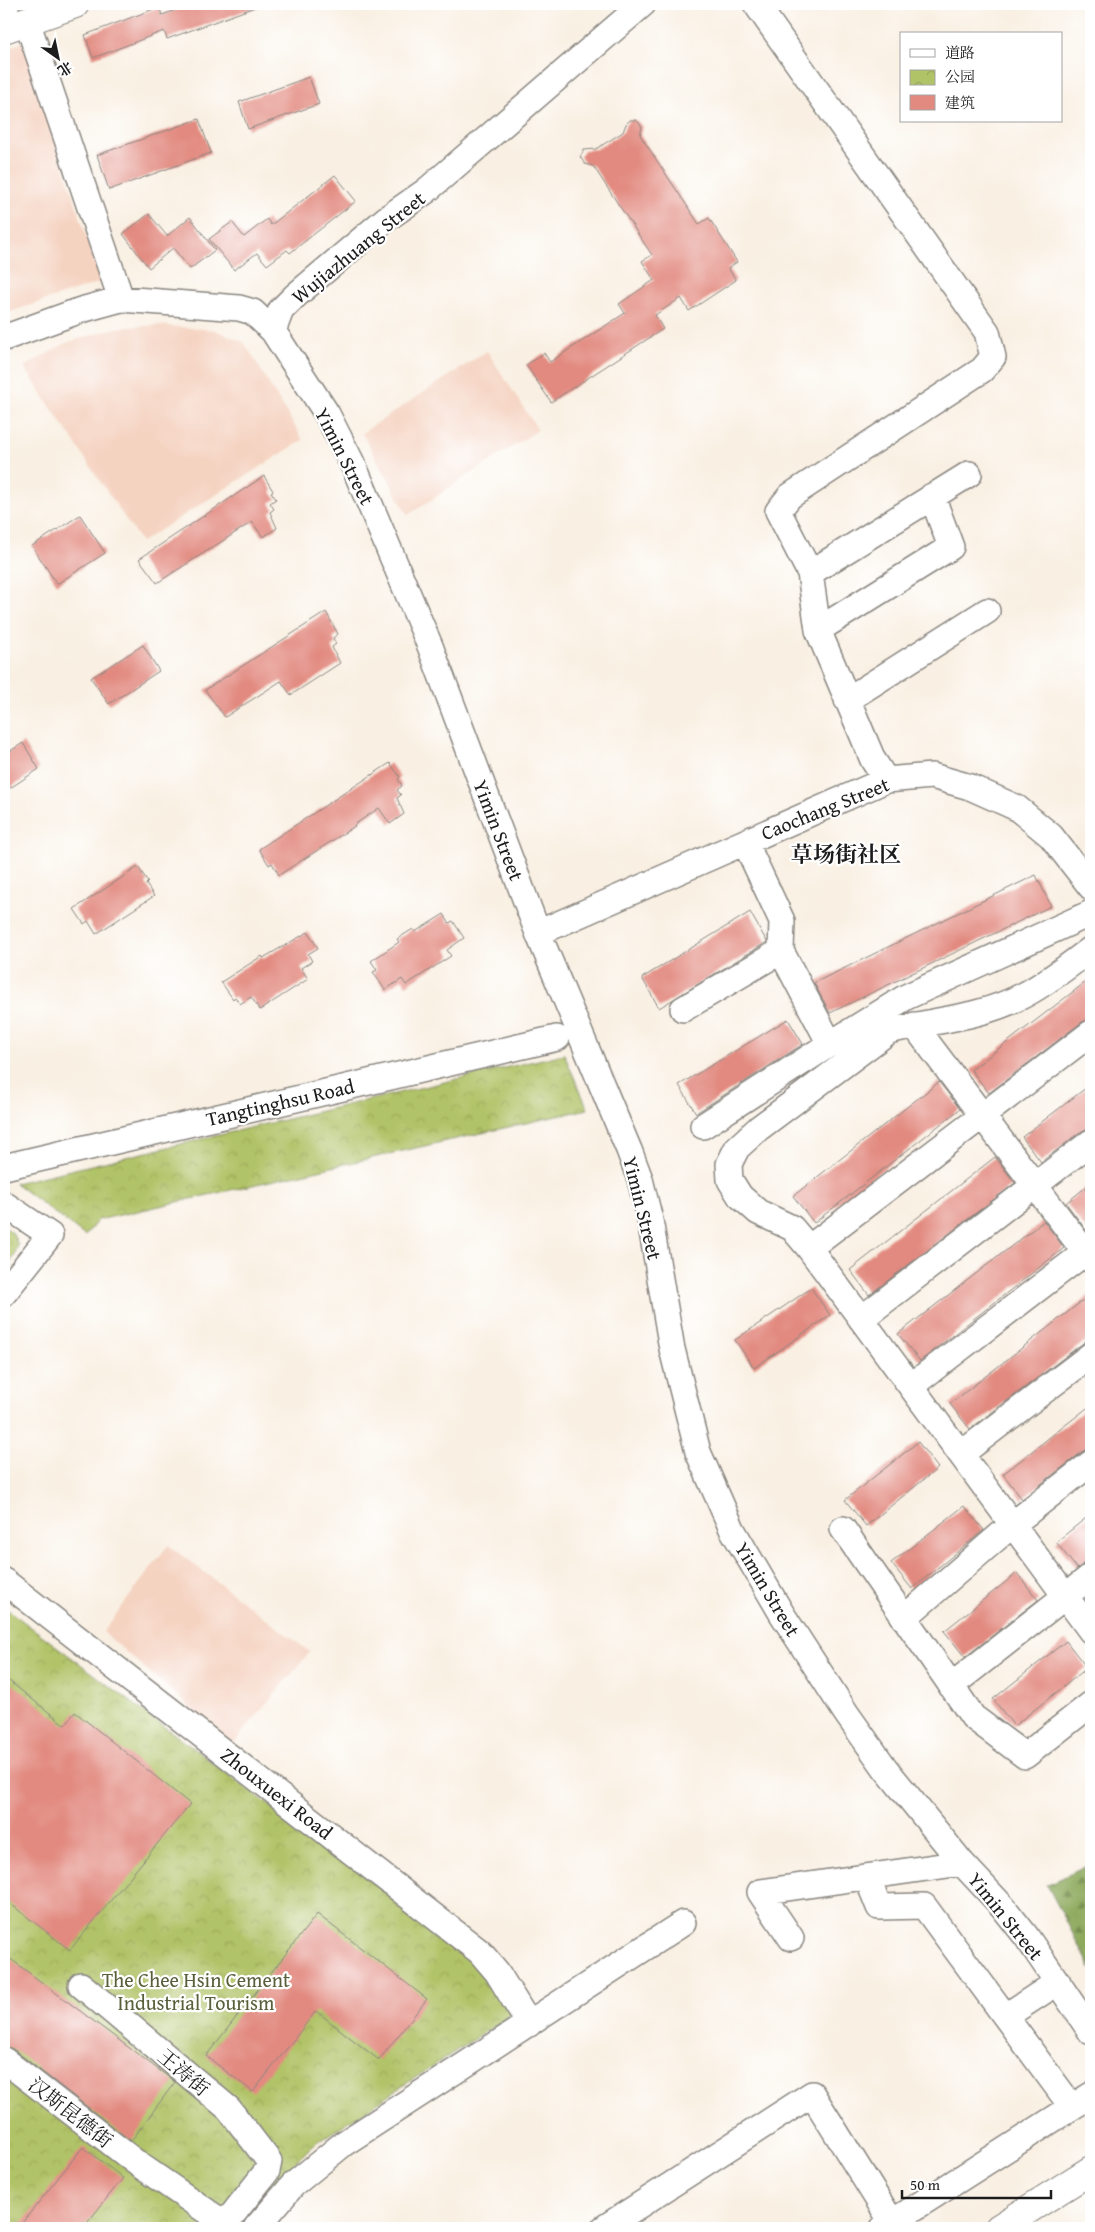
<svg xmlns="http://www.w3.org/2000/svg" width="1095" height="2232" viewBox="0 0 1095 2232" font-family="'Gentium Book Plus','Noto Serif SC',serif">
	<defs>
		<pattern id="forest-firs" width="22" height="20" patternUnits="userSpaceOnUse" patternTransform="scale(1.25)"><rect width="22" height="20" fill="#8ca95c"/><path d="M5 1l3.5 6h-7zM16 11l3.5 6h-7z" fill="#72894b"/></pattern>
		<pattern id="park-crowns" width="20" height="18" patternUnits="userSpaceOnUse" patternTransform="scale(1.25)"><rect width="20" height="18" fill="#b1c367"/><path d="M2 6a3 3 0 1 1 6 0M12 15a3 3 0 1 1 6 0" fill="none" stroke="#98a759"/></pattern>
	</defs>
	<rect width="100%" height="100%" fill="#fff"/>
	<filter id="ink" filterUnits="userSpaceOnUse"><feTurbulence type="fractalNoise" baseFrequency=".02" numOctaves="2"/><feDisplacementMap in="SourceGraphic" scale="10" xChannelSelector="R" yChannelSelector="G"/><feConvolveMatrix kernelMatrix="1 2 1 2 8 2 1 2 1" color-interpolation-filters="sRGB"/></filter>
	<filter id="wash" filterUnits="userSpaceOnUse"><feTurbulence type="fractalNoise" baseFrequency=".0096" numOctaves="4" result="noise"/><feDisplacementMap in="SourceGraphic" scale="20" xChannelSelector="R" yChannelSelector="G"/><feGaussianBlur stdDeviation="1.12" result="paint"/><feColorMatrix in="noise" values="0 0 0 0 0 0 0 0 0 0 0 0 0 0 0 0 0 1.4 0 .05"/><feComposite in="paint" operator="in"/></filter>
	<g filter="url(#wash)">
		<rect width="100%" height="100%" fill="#f9f0e3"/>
		<!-- built -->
		<path fill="#f5d3c1" d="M24,42L101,282L4,314V48Z
			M157,325L215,330L244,342L303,440L141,542L24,367L68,342L117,328Z
			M487,351L538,430L408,515L362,433Z
			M168,1545L310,1652L233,1744L103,1632Z"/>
		<!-- forest -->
		<path fill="url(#forest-firs)" stroke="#54623c" d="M1091,1864V1968L1047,1885Z"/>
		<!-- park -->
		<path fill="url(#park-crowns)" stroke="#667042" d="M564,1054L588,1109L98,1220L85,1236L15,1183Z
			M4,1227L12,1232L18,1245L14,1257L4,1270Z
			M4,1607L462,1949L493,1979L514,2013L313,2145L270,2187L238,2228H4Z"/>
		<g id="blocks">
			<!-- building -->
			<path fill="#e28a80" d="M193,4H258V6L167,39L164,31L93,58L85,35L159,7L162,15Z
				M309,77L319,104L248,129L239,102Z
				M199,119L211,153L109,190L97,155Z
				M630,120H636L640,124L642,127L640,135L699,224L709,218L737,262L728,268L736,280L689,311L681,298L655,315L663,329L551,402L526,365L544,353L550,362L625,313L619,304L654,280L642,261L652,255L593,166L585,164L580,157L584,150L596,149L623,132L626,124Z
				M335,175L356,201L290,253L287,250L267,265L257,253L234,270L209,239L232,222L244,237L267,219L271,225Z
				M149,214L167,236L190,217L215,250L190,269L173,248L149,268L123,234Z
				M264,476L273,491L271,492L276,499L270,503L274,509L270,512L277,528L263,537L252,522L157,583L139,559Z
				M80,515L105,553L57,584L32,546Z
				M326,612L338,634L333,638L336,644L332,647L340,663L291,695L281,681L225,717L205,690Z
				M143,645L159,671L109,704L91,678Z
				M23,743L39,769L4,792V755Z
				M390,763L400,777L398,779L402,786L397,790L401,795L397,798L404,814L390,824L379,808L354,825L355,826L279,875L272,863L269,865L259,849Z
				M138,867L148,882L146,884L154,896L96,934L88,921L84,924L74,909Z
				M1036,875L1051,906L830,1013L814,983Z
				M750,912L767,942L659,1008L642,978Z
				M444,914L449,923L453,921L464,938L447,950L451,956L406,985L402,979L385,990L373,972L377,970L371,961L399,942L397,939L413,929L415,932Z
				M308,932L318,948L308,954L312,961L301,968L308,979L260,1010L251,997L240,1004L235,997L233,999L221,982L262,956L263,958Z
				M1091,978V1019L1082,1022L989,1093L971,1070Z
				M788,1019L803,1044L696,1113L679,1085Z
				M939,1082L960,1109L814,1223L793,1196Z
				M1091,1084V1127L1082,1131L1041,1162L1022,1137Z
				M995,1157L1015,1183L869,1295L850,1270Z
				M1091,1183V1226L1086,1230L1066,1203Z
				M1044,1221L1064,1248L920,1361L898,1334Z
				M811,1288L830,1315L754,1368L735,1340Z
				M1091,1294V1337L970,1429L950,1404Z
				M1091,1405V1448L1082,1452L1022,1499L1003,1474Z
				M918,1442L938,1468L866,1526L845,1500Z
				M964,1506L984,1530L912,1589L891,1563Z
				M1091,1514V1557L1077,1569L1056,1542Z
				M1017,1573L1038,1600L965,1657L944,1631Z
				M1066,1641L1087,1668L1014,1726L993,1699Z
				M4,1677L65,1725L75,1712L190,1804L70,1950L4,1899Z
				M317,1914L427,1999L379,2060L316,2011L253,2092L206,2056Z
				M4,1954L175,2082L131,2141L13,2049L4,2046Z
				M83,2147L123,2178L83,2228H18Z"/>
		</g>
	</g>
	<g filter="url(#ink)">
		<use href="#blocks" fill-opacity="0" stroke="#8a8680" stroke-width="1"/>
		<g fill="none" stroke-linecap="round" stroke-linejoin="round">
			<defs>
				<path id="minor" d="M756,4L987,332L993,357L982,370L790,496L778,511L810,573L818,630L873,760L886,780
					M27,21L121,299
					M273,331L281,310L295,296L386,219L426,191L643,4
					M4,338L81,310L121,299L239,308L253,312L273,331L327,414L355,469L430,646L538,933L629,1150L640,1179L650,1220L672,1349L698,1452L732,1529L782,1614L846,1713L885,1768L962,1863L1003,1907L1026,1936L1091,2032
					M810,573L969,474
					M818,630L951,547L932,496
					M847,700L987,611
					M745,842L782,921L781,951L830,1044
					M538,933L886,780L932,776L970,787L1017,808L1051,836L1091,887
					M1091,949C1069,965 1046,984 1022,996C980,1018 934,1020 889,1031L759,1128L737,1148L729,1164L730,1180L740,1196L758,1212L792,1228L809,1248L1091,1631
					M683,1009L781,951
					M914,1025L1091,1260
					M703,1126L830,1044L906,997L1091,913
					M4,1167L557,1038
					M4,1204L50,1235L4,1293
					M809,1248L1091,1033
					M861,1319L1091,1142
					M911,1386L1091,1248
					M961,1454L1091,1355
					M843,1529L973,1717L1025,1756L1091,1704
					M4,1581L480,1952L497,1972L529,2024
					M904,1618L1013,1524L1091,1463
					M951,1686L1091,1576
					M867,1877L879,1907L924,1906L1072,2107
					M791,1938L760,1892L962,1863
					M81,1985L229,2109L269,2161L267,2171L222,2228
					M1006,2016L1058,1982
					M4,2060L138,2164L225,2224
					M256,2228L293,2185L343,2144L683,1923
					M604,2228L812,2094L892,2222
					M883,2228L1091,2095"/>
				<path id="major" d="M4,4H5
					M4,29L75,4
					M999,2228L1091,2170"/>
			</defs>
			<!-- minor casing -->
			<use href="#minor" stroke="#8a8680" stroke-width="28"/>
			<!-- major casing -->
			<use href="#major" stroke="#8a8680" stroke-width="30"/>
			<!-- minor -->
			<use href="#minor" stroke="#fff" stroke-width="25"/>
			<!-- major -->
			<use href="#major" stroke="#fff" stroke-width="28"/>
		</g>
	</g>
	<g text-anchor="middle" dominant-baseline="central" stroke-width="4.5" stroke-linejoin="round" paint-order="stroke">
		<!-- street labels -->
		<g font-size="20" fill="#1c1c1c" stroke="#fff">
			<text transform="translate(358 247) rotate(-39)">Wujiazhuang Street</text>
			<text transform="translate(345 456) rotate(63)">Yimin Street</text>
			<text transform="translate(825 808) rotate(-22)">Caochang Street</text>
			<text transform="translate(499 830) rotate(69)">Yimin Street</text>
			<text transform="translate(280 1102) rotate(-13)">Tangtinghsu Road</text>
			<text transform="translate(643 1208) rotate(76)">Yimin Street</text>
			<text transform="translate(768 1589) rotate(59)">Yimin Street</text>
			<text transform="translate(277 1793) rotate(38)">Zhouxuexi Road</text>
			<text transform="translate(1006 1916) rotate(51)">Yimin Street</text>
			<text transform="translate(184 2072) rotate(40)">王涛街</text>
			<text transform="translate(71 2112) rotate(38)">汉斯昆德街</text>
		</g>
		<!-- park labels -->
		<g font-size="20" fill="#585f3a" stroke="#fff">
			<text x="196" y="1979">The Chee Hsin Cement<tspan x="196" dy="23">Industrial Tourism</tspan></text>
		</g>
		<!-- quarter labels -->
		<g font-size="22" font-weight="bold" fill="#1c1c1c" stroke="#fff">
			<text x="846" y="854">草场街社区</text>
		</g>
	</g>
	<!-- margin -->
	<rect width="1095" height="2232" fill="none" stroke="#fff" stroke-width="20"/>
	<!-- legend -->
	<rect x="900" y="32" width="162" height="90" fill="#ffffff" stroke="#a4a4a4"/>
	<rect x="910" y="49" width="25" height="8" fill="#ffffff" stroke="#a4a4a4"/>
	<text x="945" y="58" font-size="15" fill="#1c1c1c">道路</text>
	<rect x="910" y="70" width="25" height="15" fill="url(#park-crowns)" stroke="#a4a4a4"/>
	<text x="945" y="82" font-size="15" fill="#1c1c1c">公园</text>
	<rect x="910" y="95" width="25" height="15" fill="#e28a80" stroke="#a4a4a4"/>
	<text x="945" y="108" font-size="15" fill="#1c1c1c">建筑</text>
	<!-- north arrow -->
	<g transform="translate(58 58) rotate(147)" stroke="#ffffff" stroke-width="4" paint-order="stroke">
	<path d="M0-4L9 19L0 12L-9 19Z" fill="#1c1c1c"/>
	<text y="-8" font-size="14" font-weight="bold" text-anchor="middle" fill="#1c1c1c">北</text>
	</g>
	<!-- scale -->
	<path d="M902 2190v8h149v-8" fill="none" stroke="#1c1c1c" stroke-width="2.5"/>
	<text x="910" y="2190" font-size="15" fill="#1c1c1c" stroke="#ffffff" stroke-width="4" paint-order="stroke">50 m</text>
</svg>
